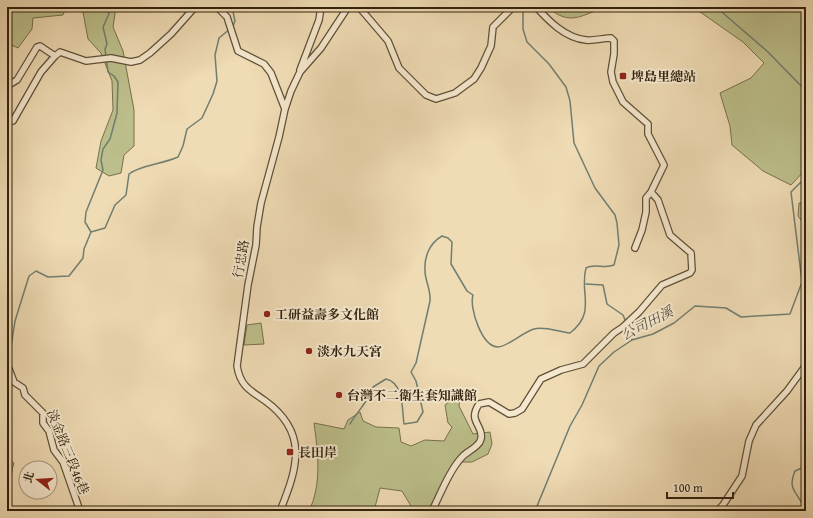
<svg xmlns="http://www.w3.org/2000/svg" width="813" height="518" viewBox="0 0 813 518" font-family="'Gentium Book Plus','Noto Serif TC',serif">
	<rect width="100%" height="100%" fill="#efdbb4"/>
	<filter id="stains"><feTurbulence type="fractalNoise" baseFrequency=".005" numOctaves="4"/><feColorMatrix values="0 0 0 0 .2 0 0 0 0 .09 0 0 0 0 .02 0 0 0 .5 -.17"/></filter>
	<radialGradient id="worn" r=".72"><stop offset=".6" stop-color="#630" stop-opacity="0"/><stop offset="1" stop-color="#630" stop-opacity=".3"/></radialGradient>
	<!-- green -->
	<path fill="#bcbf8b" stroke="#76704d" d="M14,7H66L63,15L33,18L32,29L18,48L7,43V24Z
		M82,7H116L113,27L123,51L134,110V146L124,155L121,173L109,176L96,168L101,141L113,110L112,81L101,53L88,39Z
		M547,7H606C581,15 571,27 547,7Z
		M693,7H806V169L791,185L763,171L732,145L730,126L720,93L751,78L764,63L743,42Z
		M799,203H801C803,212 806,217 806,227L798,216Z
		M261,323L264,344L244,345L247,325Z
		M460,393L459,406L473,434L490,432L492,444L488,454L472,462H455L428,511H414L402,491L380,488L374,511H309C322,484 318,452 314,423L344,429L348,420L360,412L363,421L376,427L399,428L401,442L411,446L425,440L444,441L452,427L448,423L445,405Z
		M7,456L14,463C10,473 13,483 7,493Z"/>
	<g fill="none" stroke-linecap="round" stroke-linejoin="round">
		<!-- stream -->
		<path stroke="#707e70" stroke-width="1.5" d="M232,7L235,21L233,26
			M716,7L768,52L806,91
			M91,232L85,222L86,212L103,170L101,160L103,149L110,139L117,113L118,82L114,76L108,72L105,49L107,44L103,27L109,14L105,7
			M586,284L603,285L607,304L623,315L626,322
			M627,326L632,340
			M7,351L11,347L15,321L29,276L36,271L48,277L69,276L83,258L84,249L91,232L105,228L115,205L126,195L129,174C140,165 163,164 178,157L183,146L187,129L202,118L213,94L217,81L215,55L219,38L230,29
			M350,424C356,413 371,398 373,387L386,379C404,383 402,410 404,424L417,422L423,412L416,381L411,372L416,363L430,301C431,289 425,281 425,271C424,256 430,243 442,236L448,238L452,242L451,264L467,291L473,295C469,308 482,347 498,347C507,347 523,332 534,329C545,326 559,332 570,333C597,312 579,293 586,268C594,263 605,269 614,265L619,245L617,223L615,215L595,188L574,143L570,101L566,87L549,64L527,42L523,29V13L526,7
			M535,511L570,426L582,405L599,366L614,352L632,340L653,334L674,323L695,306L726,308L741,317L790,314L802,282L791,192L806,177
			M805,511C800,493 786,491 795,471L806,466"/>
		<defs>
			<path id="minor" d="M217,7L227,17L238,51L264,64L271,73L285,109
				M359,7L388,41L399,68L426,95L436,99L455,93L474,79L481,68L491,46L493,27L513,7
				M536,7C549,21 565,38 586,40C594,41 603,38 611,38L614,41V54L611,72L613,82L623,102L648,124V134L664,165L651,192L646,198V212L642,230L635,248
				M300,70L319,20L321,7
				M7,86L17,80L37,47L40,46L55,56L60,52L86,61L111,58L131,62L140,60L150,53L171,34L195,7
				M7,121H13L41,72L55,56
				M7,364L14,382L23,388L25,395L43,413V423L49,431L54,450L63,462L80,511
				M280,511C298,467 309,432 264,400C249,390 240,385 237,366L248,285L256,245L257,227L261,203L279,137L285,109L291,91L300,72L321,48L348,7
				M432,511C440,495 450,469 463,456C468,451 479,447 481,439C484,425 467,422 479,404L489,402L509,414L515,413L522,409L541,379L561,370L583,364L614,333L623,327L639,312L662,285L690,273L692,270L691,253L670,235L658,200L651,192
				M717,511L723,505L742,476L749,441L756,425L787,391L806,365"/>
		</defs>
		<!-- minor casing -->
		<use href="#minor" stroke="#605038" stroke-width="8"/>
		<!-- minor -->
		<use href="#minor" stroke="#f5e8ce" stroke-width="5.5"/>
	</g>
	<!-- markers -->
	<g fill="#8f2418" stroke="#f5e8ce" stroke-width="1.5">
		<rect x="619" y="72" width="8" height="8" rx="2"/>
		<circle cx="267" cy="314" r="4"/>
		<circle cx="309" cy="351" r="4"/>
		<circle cx="339" cy="395" r="4"/>
		<rect x="286" y="448" width="8" height="8" rx="2"/>
	</g>
	<g text-anchor="middle" dominant-baseline="central" stroke-width="4" stroke-linejoin="round" paint-order="stroke">
		<!-- poi labels -->
		<g font-size="13" font-weight="bold" fill="#31220f" stroke="#f5e8ce" text-anchor="start">
			<text x="631" y="76">埤島里總站</text>
			<text x="275" y="314">工研益壽多文化館</text>
			<text x="317" y="351">淡水九天宮</text>
			<text x="347" y="395">台灣不二衛生套知識館</text>
			<text x="298" y="452">長田岸</text>
		</g>
		<!-- street labels -->
		<g font-size="13" fill="#31220f" stroke="#f5e8ce">
			<text transform="translate(241 259) rotate(-80)">行忠路</text>
			<text transform="translate(68 452) rotate(68)">淡金路三段46巷</text>
		</g>
		<!-- water labels -->
		<g font-size="14" font-style="italic" fill="#505040" stroke="#f5e8ce">
			<text transform="translate(647 323) rotate(-27)">公司田溪</text>
		</g>
	</g>
	<!-- margin -->
	<rect width="813" height="518" fill="none" stroke="#efdbb4" stroke-width="24"/>
	<rect x="8" y="8" width="797" height="502" fill="none" stroke="#31220f" stroke-width="2"/>
	<rect x="12" y="12" width="789" height="494" fill="none" stroke="#31220f"/>
	<!-- north arrow -->
	<g transform="translate(38 480) rotate(287)"><circle r="19" fill="#f5e8ce" stroke="#a79982"/>
	<path d="M0-3L7 15L0 10L-7 15Z" fill="#8f2418"/>
	<text y="-6" font-size="11" font-weight="bold" text-anchor="middle" fill="#31220f">北</text>
	</g>
	<!-- scale -->
	<path d="M667 492v6h66v-6" fill="none" stroke="#31220f" stroke-width="2"/>
	<text x="673" y="492" font-size="12" fill="#31220f" stroke="#f5e8ce" stroke-width="3" paint-order="stroke">100 m</text>
	<rect width="100%" height="100%" filter="url(#stains)"/>
	<rect width="100%" height="100%" fill="url(#worn)"/>
</svg>
